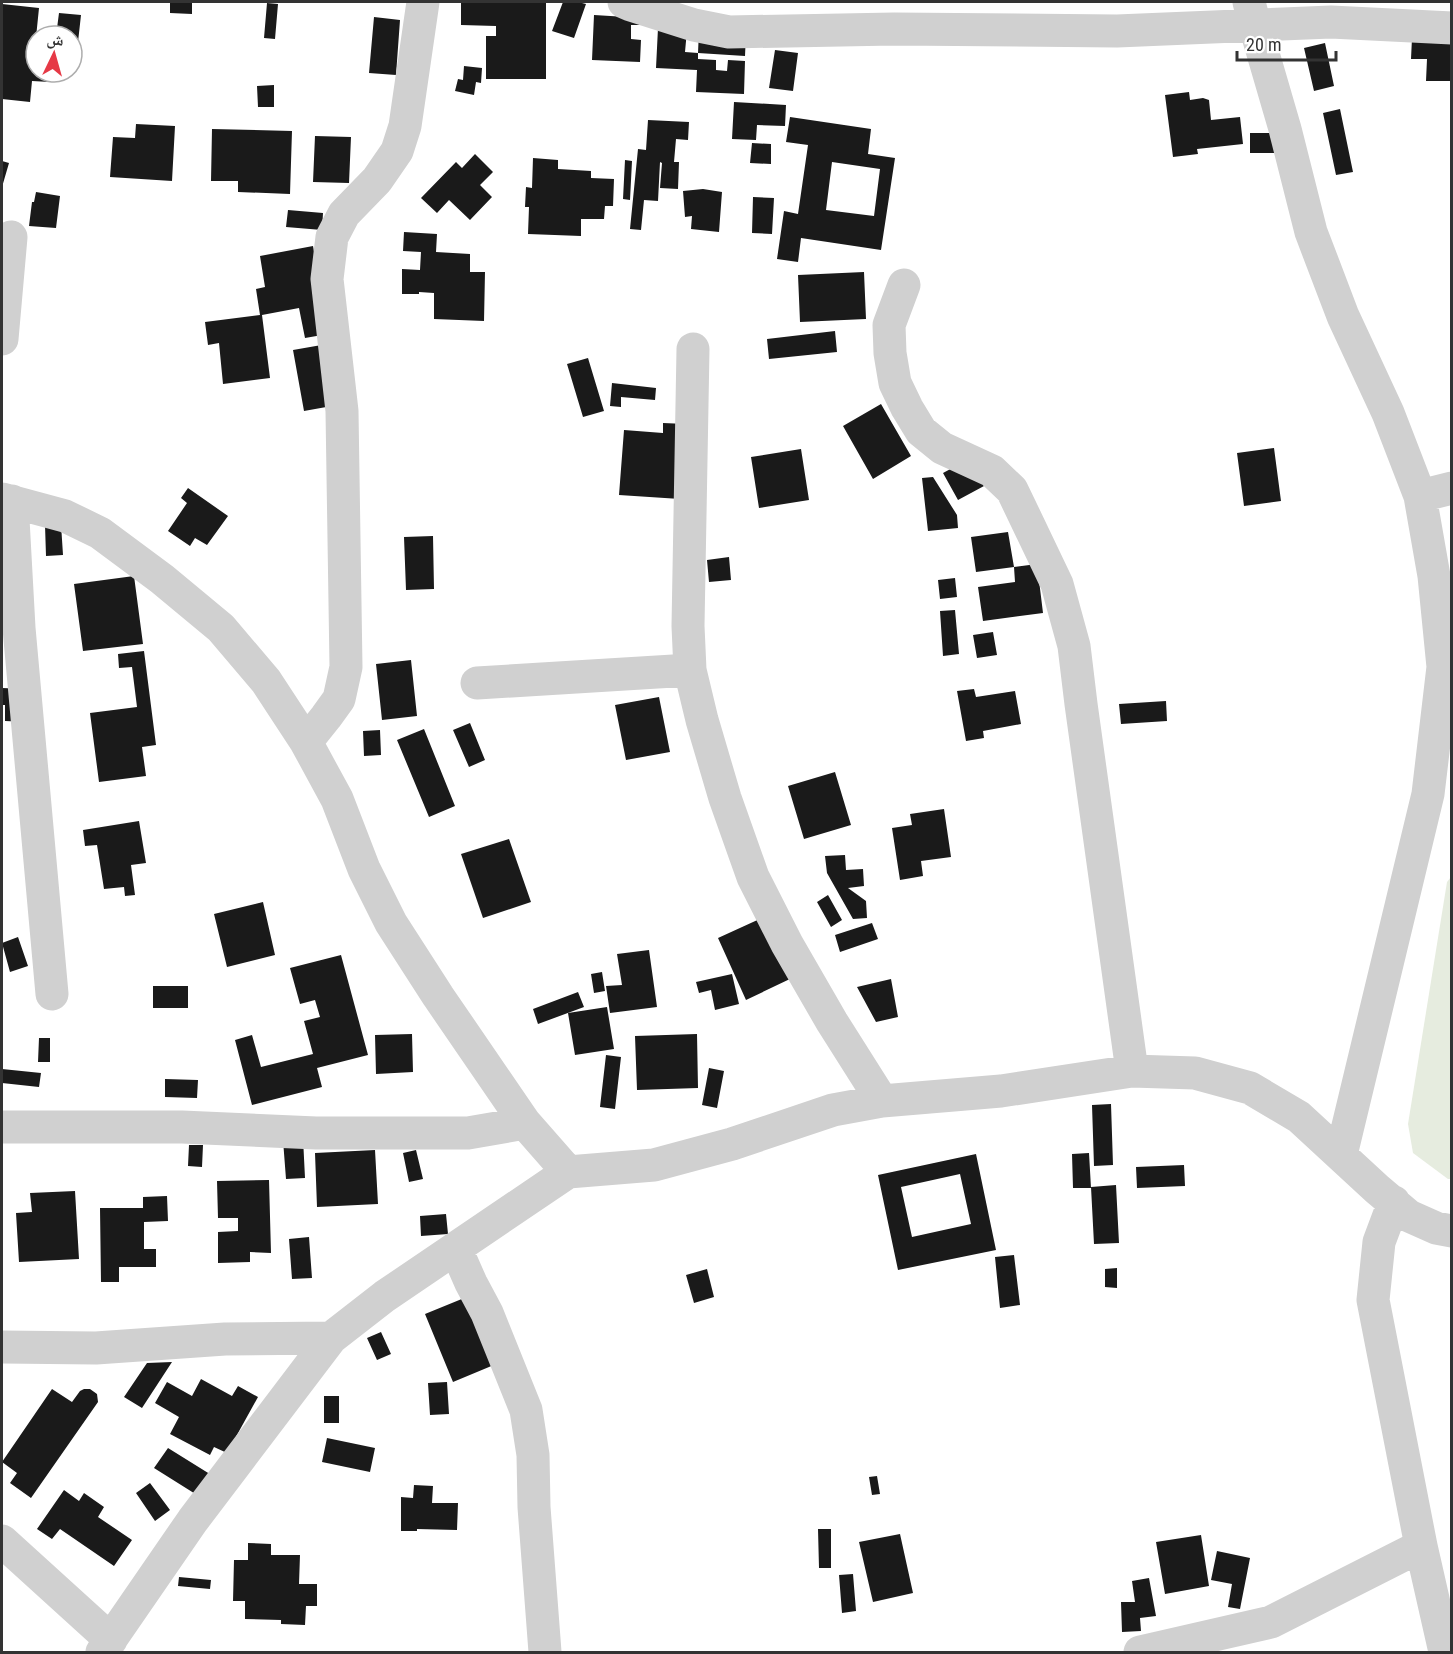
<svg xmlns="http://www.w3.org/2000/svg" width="1453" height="1654" viewBox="0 0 1453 1654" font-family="'Roboto Condensed','Noto Naskh Arabic',sans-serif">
	<rect width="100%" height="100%" fill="#fff"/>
	<!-- green -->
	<path fill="#e6ecdf" d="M1451,877V1179H1448L1413,1153L1408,1124L1447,882Z"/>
	<!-- building -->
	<path fill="#1a1a1a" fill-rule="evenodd" d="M170,2H192V14L170,13Z
		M461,2H546V79H486V36H496V26L461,25Z
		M563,2H578L586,4L574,38L552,31Z
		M267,3L278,4L275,39L264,38Z
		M2,4L39,8L34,57H36V72H51L50,82L32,81L30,102L2,99Z
		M59,13L81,15L78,42H72V36H56Z
		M594,15L643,18L642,25H631V39L641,40L640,62L592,60Z
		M374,17L400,20L396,75L369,73Z
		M658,28L687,30L685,52L698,53V59L716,60V70L727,71L728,60L745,61L744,94L696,92L697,70L656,68Z
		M699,30L746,33L745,56L698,53Z
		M1412,38L1452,39V81H1426L1427,59H1411Z
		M1325,43L1334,86L1314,91L1304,48Z
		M775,50L798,53L793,91L769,88Z
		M464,66L482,68L481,83L476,82L474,95L455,91L458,79L463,80Z
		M274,85V107H258L257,86Z
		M1189,92L1190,100L1203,98L1209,100L1211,120L1240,117L1243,144L1197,149L1198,154L1173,157L1165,95Z
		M734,102L786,105L785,126L757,125L756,140L732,139Z
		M1340,109L1353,172L1336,175L1323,113Z
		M790,117L871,129L868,154L895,158L881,250L801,238L798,262L777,259L784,211L798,214L808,145L786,142ZM832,162L880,169L874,216L826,210Z
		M648,120L689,122L688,140L676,139L674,162H679L678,189L660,188L662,163L660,162L658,201L644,200L641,230L630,229L638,149L646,150Z
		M136,124L175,126L172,181L110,177L113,137L135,138Z
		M212,129L292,131L290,194L238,192V181H211Z
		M1250,133H1276V153H1250Z
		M315,136L351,137L349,183L313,182Z
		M752,143L771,144V164L750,163Z
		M475,154L493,172L480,185L492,197L470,220L449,200L437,213L421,198L456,162L462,168Z
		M533,158L558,160V169L591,171V178L614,179L613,206H605L604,219H581V236L528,234L529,207H525L526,187L532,188Z
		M625,160L632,161L630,200L623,199Z
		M2,161L9,163L2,187Z
		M703,189L722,192L719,232L691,229L692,216L685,217L683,191Z
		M36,192L60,196L56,228L29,226L32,202H34Z
		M753,197L774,198L772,234L752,233Z
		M288,210L323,213L322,230L286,227Z
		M404,232L437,234L436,252L470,254V272H485L484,321L434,319V293L419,292V294H402V269L420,270L421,252L403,251Z
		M313,246L328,334L305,338L299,308L262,315L270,378L223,384L219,343L208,345L205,322L260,315L256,289L265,287L260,256Z
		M864,272L866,319L800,322L798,275Z
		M835,331L837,352L769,359L767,339Z
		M333,343L343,404L304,411L293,350Z
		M588,358L604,411L583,417L567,364Z
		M612,383L656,388L655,400L621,397V407L610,406Z
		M881,404L911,456L873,479L843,426Z
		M663,423L686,424L680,499L619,495L624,430L663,433Z
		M1274,448L1281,501L1244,506L1237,453Z
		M801,449L809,500L759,508L751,457Z
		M969,459L984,486L958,500L943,473Z
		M933,477L957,515L958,528L928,531L922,478Z
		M188,488L228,516L207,545L195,538L190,546L168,531L187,503L181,498Z
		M61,524L63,555L46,556L45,525Z
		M1008,532L1014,567L976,572L971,537Z
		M433,536L434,589L406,590L404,537Z
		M729,557L731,580L709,582L707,560Z
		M1037,564L1043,613L983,621L978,587L1015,582L1014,567Z
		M134,576L143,644L83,651L74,584Z
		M955,578L957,597L940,599L938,580Z
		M955,610L959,654L943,656L940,611Z
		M993,632L997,655L977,658L973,635Z
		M144,651L156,745L142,747L146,776L99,782L90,713L137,707L132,667L119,668L118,654Z
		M411,660L417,716L382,720L376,664Z
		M2,688L28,689V722L5,721V705H2Z
		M974,689L976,697L1015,691L1021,724L983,731L984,738L966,741L957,691Z
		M659,697L670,752L626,760L615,705Z
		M1166,701L1167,721L1121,724L1119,704Z
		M470,723L485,760L469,767L453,730Z
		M424,729L455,806L429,817L397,740Z
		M380,730L381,755L364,756L363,731Z
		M835,772L851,825L804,839L788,786Z
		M944,809L951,857L921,861L923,876L900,880L892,828L912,825L910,814Z
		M139,821L146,863L131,865L135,895L125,896L124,887L104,889L97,845L85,846L83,830Z
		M509,839L531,902L483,918L461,854Z
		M845,855L846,870L863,869L864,886L848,888L866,901L867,918L853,919L827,873L825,856Z
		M828,895L842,920L831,927L817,902Z
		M263,902L275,955L227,967L214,914Z
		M764,917L792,978L746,1000L718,938Z
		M872,923L878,939L840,952L835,935Z
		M18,937L28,966L10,972L2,943Z
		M649,950L657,1007L610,1013L606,986L622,985L617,954Z
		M341,955L368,1055L317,1068L322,1087L252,1105L235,1040L252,1035L261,1067L313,1054L304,1021L320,1017L315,1000L300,1004L290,968Z
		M602,972L605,991L594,993L591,974Z
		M732,974L739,1004L715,1010L711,990L699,993L696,982Z
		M891,979L898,1017L876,1022L857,987Z
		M153,986H188V1008H153Z
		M578,992L584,1007L538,1024L533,1009Z
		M607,1007L614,1049L575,1055L568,1013Z
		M412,1034L413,1072L376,1074L375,1035Z
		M697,1034L698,1088L637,1090L635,1036Z
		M39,1038H50V1062H38Z
		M606,1055L621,1057L615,1109L600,1107Z
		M709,1068L724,1071L717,1108L702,1105Z
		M2,1069L41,1073L39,1087L2,1083Z
		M165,1079L198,1080L197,1098L165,1097Z
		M1111,1104L1113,1165L1094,1166L1092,1105Z
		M303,1138L305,1178L286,1179L283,1140Z
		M189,1145H203L202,1167L188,1166Z
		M375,1150L378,1204L317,1207L315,1153Z
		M416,1150L423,1179L409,1182L403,1153Z
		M1089,1153L1091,1188H1073L1072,1154Z
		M976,1154L996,1250L898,1270L878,1175ZM960,1174L971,1224L912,1237L901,1187Z
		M1184,1165L1185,1186L1137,1188L1136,1167Z
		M269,1180L271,1253L250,1252V1262L218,1263V1232L238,1231V1218H218L217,1181Z
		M1116,1185L1119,1243L1094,1244L1091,1187Z
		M75,1191L79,1259L19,1262L16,1213L32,1212L30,1193Z
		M167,1196L168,1221L144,1222V1249H156V1267H119V1282H101L100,1208H143V1197Z
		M446,1214L448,1234L421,1236L420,1216Z
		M309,1237L312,1278L292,1279L289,1239Z
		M1014,1255L1020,1305L1000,1308L995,1257Z
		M1117,1268V1288L1105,1287V1269Z
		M707,1269L714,1297L694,1303L686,1275Z
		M474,1294L501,1362L453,1382L425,1314Z
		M381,1332L391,1354L377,1360L367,1338Z
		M172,1362L142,1408L124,1397L147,1363Z
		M201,1379L232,1396L238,1386L258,1397L227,1453L214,1447L210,1455L170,1434L179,1417L155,1403L167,1382L192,1396Z
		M447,1382L449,1414L430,1415L428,1383Z
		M52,1389L72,1402L80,1391L84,1389H90L97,1394L98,1402L31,1498L10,1483L17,1473L2,1462Z
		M324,1396H339V1423H324Z
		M327,1438L375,1448L370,1472L322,1462Z
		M168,1448L213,1476L197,1495L154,1468Z
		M877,1476L880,1494L872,1495L869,1477Z
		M150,1483L170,1510L155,1521L136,1493Z
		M414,1485L433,1486L432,1503H458L457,1530L417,1529V1531H401V1497L413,1498Z
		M64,1490L79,1501L84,1493L104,1507L98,1517L132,1540L114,1566L60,1529L52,1539L37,1529Z
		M818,1529H831V1568H819Z
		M900,1534L913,1593L873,1602L859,1542Z
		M1201,1535L1209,1586L1165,1594L1156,1542Z
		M248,1543L271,1544V1555H300L299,1584H317V1606H306L305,1625L281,1624V1620L245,1619V1601H233L234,1560H248Z
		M1217,1551L1250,1558L1240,1609L1228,1607L1232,1584L1211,1580Z
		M853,1574L856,1611L842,1613L839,1575Z
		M179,1577L211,1580L210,1589L178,1586Z
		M1149,1578L1156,1616L1140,1618L1141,1631L1122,1632L1121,1602H1135L1132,1581Z"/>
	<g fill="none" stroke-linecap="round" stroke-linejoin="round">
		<!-- minor -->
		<path stroke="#d0d0d0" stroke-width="33" d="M624,2L631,5L694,25L729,32L894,29L1117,31L1331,22L1452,28
			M1249,2L1255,26L1285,129L1311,232L1343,316L1388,413L1420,496L1434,576L1443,667L1428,794L1341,1155
			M904,285L889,325L890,353L895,383L907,408L921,431L942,448L992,471L1012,490L1057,584L1074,646L1081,704L1132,1071
			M2,339L11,237
			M693,349L688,626L690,670L702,720L725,798L753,877L787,944L832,1022L882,1101
			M1420,496L1452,488
			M2,499L65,516L100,533L162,579L221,628L266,681L306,742L337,799L364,869L391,923L438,996L525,1123L568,1172
			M12,501L19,628L52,994
			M477,683L690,670
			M306,742L326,717L339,699L346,667L342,411L327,279L332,237L344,214L377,180L397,151L405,126L423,2
			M2,1127H182L316,1133H468L525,1123
			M1394,1202L1379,1242L1373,1300L1421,1546L1445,1652
			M456,1249L471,1283L487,1313L526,1410L533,1455L534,1507L545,1652
			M2,1347L96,1348L225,1339L331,1338
			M2,1541L111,1640
			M102,1652L193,1520L331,1338L385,1296L568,1172L654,1165L732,1144L833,1110L882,1101L1001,1091L1132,1071L1195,1073L1250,1088L1299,1117L1377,1189L1409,1216L1436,1228L1452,1231
			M1140,1652L1271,1622L1421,1546"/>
	</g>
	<!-- border -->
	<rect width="1453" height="1654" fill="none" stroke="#333333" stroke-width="6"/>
	<!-- north arrow -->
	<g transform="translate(54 54) rotate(5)"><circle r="28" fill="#ffffff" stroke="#adadad" stroke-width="1.5"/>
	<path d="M0-4.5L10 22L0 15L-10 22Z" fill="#e63946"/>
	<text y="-9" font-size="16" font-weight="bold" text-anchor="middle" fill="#333333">ش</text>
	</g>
	<!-- scale -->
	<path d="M1237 51v9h99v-9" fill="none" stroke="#333333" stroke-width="3"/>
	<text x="1246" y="51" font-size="18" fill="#333333" stroke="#ffffff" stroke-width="4.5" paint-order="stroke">20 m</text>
</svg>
